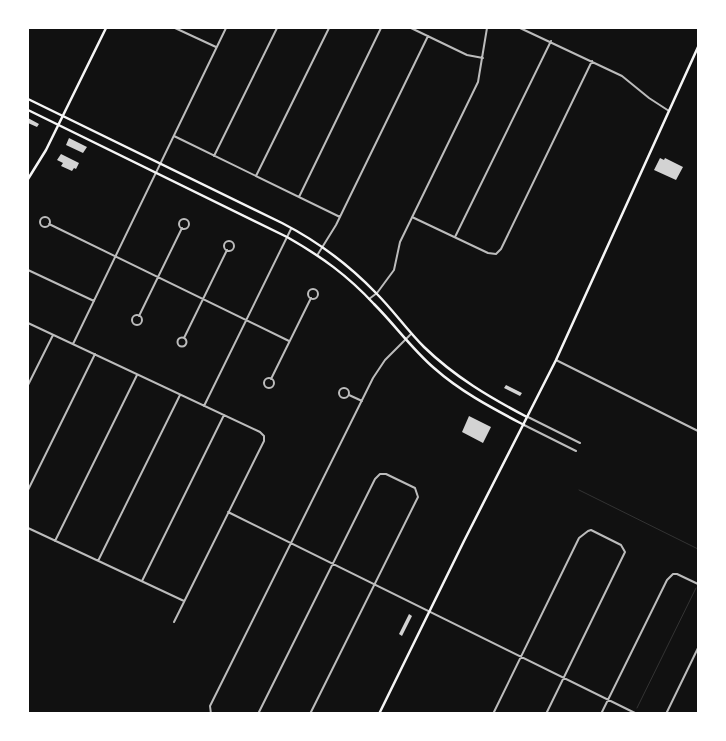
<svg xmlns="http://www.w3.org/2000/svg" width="726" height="741" viewBox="0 0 726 741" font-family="Roboto,sans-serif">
	<rect width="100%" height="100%" fill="#111"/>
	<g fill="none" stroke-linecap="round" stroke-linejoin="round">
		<!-- stream -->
		<path stroke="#333" stroke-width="1" d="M579,490L698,549
			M637,708L696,588"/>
	</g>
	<!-- building -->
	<path fill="#d3d3d3" d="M28,118L39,124L37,127L28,123Z
		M69,138L87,147L83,153L66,145Z
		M61,154L79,163L76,169L74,168L72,171L61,166L63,163L57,160Z
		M660,158L664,160L665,158L683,167L676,180L654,170Z
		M506,385L522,393L520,396L504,388Z
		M469,416L491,427L483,443L462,432Z
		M409,614L412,616L402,636L399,634Z"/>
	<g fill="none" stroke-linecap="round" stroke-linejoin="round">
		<!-- minor -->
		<path stroke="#bcbcbc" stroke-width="2" d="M175,28L216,47
			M411,28L467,55L483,58
			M520,28L622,76L649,98L669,111
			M174,136L340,217
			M214,156L277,28
			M256,176L329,28
			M299,197L381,28
			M412,217L488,253L496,254L501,249L592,61
			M40 222a5 5 0 1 1 10 0a5 5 0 1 1-10 0Z
			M179 224a5 5 0 1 1 10 0a5 5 0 1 1-10 0Z
			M49,224L289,341
			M455,237L551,41
			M224 246a5 5 0 1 1 10 0a5 5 0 1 1-10 0Z
			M318,254L336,225L428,36
			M28,270L94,301
			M308 294a5 5 0 1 1 10 0a5 5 0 1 1-10 0Z
			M369,299L377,293L394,270L400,242L478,82L487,28
			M132 320a5 5 0 1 1 10 0a5 5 0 1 1-10 0Z
			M139,316L182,228
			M28,323L260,432L264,436V441L174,622
			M177.5 342a4.5 4.5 0 1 1 9 0a4.5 4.5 0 1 1-9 0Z
			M184,338L227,250
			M73,344L226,28
			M556,360L698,431
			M264 383a5 5 0 1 1 10 0a5 5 0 1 1-10 0Z
			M271,379L311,298
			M28,385L53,335
			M339 393a5 5 0 1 1 10 0a5 5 0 1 1-10 0Z
			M349,395L362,401
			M204,406L291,229
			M528,417L580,443
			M524,425L576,451
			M28,490L95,354
			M228,512L637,714
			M28,528L184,601
			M55,541L137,375
			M98,561L180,395
			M142,581L224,415
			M211,714L210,706L212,702L373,378L385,360L411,334
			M258,714L375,479L380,474H386L415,488L418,497L310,714
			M493,714L579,538L588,531L591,530L621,545L625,552L546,714
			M601,714L667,580L673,574H677L698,584
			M666,714L698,648"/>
		<!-- secondary -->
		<path stroke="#f5f5f5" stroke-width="2.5" d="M28,99L282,223C317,241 349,265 376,293C393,310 407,330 424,347C455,377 489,397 527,417
			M28,110L287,237C322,257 347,275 374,304C395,325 412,349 434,368C461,392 492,408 524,425
			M28,179L46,150L106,28
			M379,714L464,541L556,360L698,47"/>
	</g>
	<!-- border -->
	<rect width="726" height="741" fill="none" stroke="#ffffff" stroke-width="58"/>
</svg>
